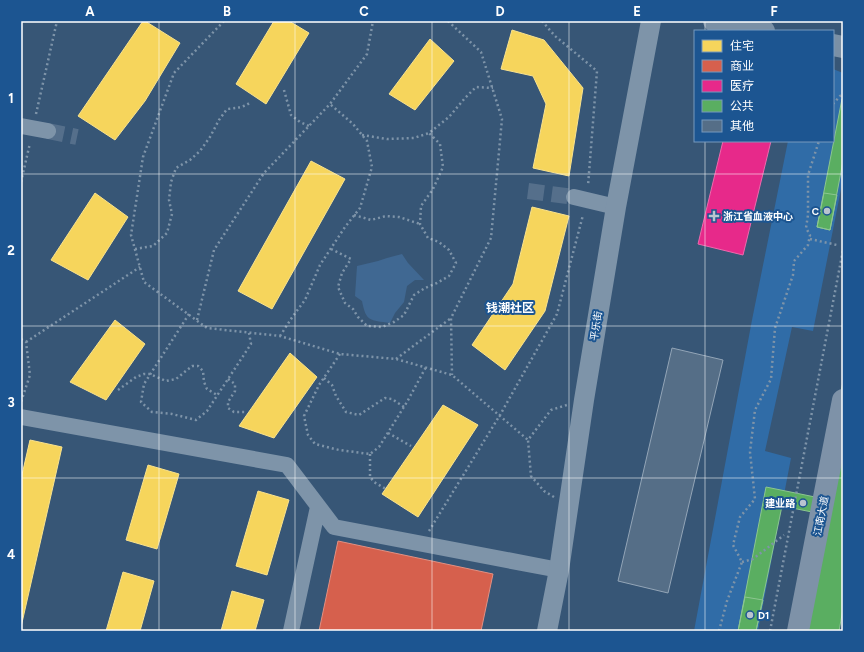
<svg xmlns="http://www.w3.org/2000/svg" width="864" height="652" viewBox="0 0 864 652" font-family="Figtree,'Noto Sans SC',sans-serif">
	<rect width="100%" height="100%" fill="#375676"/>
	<!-- green -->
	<path fill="#306ca7" d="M833,69L843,73V179L813,331L792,327L765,451L791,458L758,631H694L752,320L788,141H833Z"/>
	<!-- water -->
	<path fill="#406892" d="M402,254L408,263L424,280H415L407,286L404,302L395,313L390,323C370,320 366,322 362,301L355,296L357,266L378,261L387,258Z"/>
	<!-- homes -->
	<path fill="#f6d55c" stroke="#f9e28d" d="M143,21H145L180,43L145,101L115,140L78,116Z
		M274,21H289L309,33L266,104L236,84Z
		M512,30L544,40L583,88L569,176L533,168L546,104L533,76L501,69Z
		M430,39L454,61L415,110L389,94Z
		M311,161L345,179L272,309L238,291Z
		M95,193L128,217L88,280L51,260Z
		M532,207L569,216L545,311L505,370L472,345L513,284Z
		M115,320L145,344L106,400L70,382Z
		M290,353L317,377L274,438L239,426Z
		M443,405L478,425L418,517L382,494Z
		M30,440L62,447L21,627V479Z
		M148,465L179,474L157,549L126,540Z
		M258,491L289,500L267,575L236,566Z
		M123,572L154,581L140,631H106Z
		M232,591L264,600L255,631H221Z"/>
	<!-- shops -->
	<path fill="#d6604d" stroke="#e29082" d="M338,541L493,574L481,631H319Z"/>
	<!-- health -->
	<path fill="#e7298a" stroke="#ee69ad" d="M723,141H771L743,255L698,244Z"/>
	<!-- public -->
	<path fill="#5aae61" stroke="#8cc690" d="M842,99H843V161L830,230L817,227Z
		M824,193L837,195L830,230L817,227Z
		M843,382V609L839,631H794L817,513L782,506L756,631H738L766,487L820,498Z
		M745,597L763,600L756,631H738Z"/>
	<!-- building -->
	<path fill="#556e87" stroke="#93a5b7" d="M672,348L723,360L668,593L618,581Z"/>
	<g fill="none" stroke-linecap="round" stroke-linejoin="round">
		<!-- minor-tunnel -->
		<path stroke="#556f8b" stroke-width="16" stroke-dasharray="16 8" stroke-linecap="butt" d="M48,131L77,137
			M528,191L574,197"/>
		<!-- path -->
		<path stroke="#7e94a9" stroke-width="2.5" stroke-dasharray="2 3" stroke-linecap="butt" d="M224,21L174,73L143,157L131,235L144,282L207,328L280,336L340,354L396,359L452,375L528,440
			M448,21L481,52L502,119L491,238L451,318L452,375
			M542,21L555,36L597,71L588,186
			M284,90L291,115L300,122L309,126
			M833,104L840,96L843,95
			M36,114L57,21
			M362,135L387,139L414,138L429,133L449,117L465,98L476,87L493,88
			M21,182L30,143
			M354,215L371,220L386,216L399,217L420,224
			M810,239L837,245
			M135,249L153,246L167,233L172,214L169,200L171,182L176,168L190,160L200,151L210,137L219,120L227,109C236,108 243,108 251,102
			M331,249L351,259L342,273L338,287L345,303L353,309L358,317L367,326L382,327L394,322L404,315L414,295L425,288L437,283L449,276L456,263L449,250L439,242L428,238L420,224L421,206L433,189L443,167L440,144L429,133
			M189,314L144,384L141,402L152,412L172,414L196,420L207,411L251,344L249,333
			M197,320L214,250L264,173L330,104L367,54L373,21
			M280,336L293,316L305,300L320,265L345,227L360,208L372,167L367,141L353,124L330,104
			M21,339L26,342L30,375L21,402
			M26,342L140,267
			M340,354L319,385L304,416L308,435L315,444L339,450L370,454L379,447L407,402L426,367
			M396,359L451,318
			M324,378L332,385L336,396L346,412L359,415L385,398L392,399L404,407
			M228,379L235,384V391L228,402V408L234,412H245
			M118,390L136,377L144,374H150L166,381L176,379L192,366H198L203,371L204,382L207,389L217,395
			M388,433L411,446
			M370,454V477L374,482L386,489
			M554,497L544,491L531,476L528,440L551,410L567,405
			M429,531L500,415L557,314L583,215
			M742,562L753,559L784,535
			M719,631L727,601L742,562L733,545L740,517L755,499L750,452L755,410L771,379L775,328L793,275L794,261L808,245L810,235L806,228L808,215V175L819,141
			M770,631L843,250"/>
		<!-- minor -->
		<path stroke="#7e94a9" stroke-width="16" d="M21,126L48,131
			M574,197L616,207
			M21,417L287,465L334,527L559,570
			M291,631L318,507"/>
		<!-- tertiary -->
		<path stroke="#7e94a9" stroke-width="20" d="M547,631L559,570L584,400L616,207L651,21"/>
		<!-- secondary -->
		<path stroke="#7a90a6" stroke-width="22" d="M714,21L764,31
			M833,45L843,47"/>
		<!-- primary -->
		<path stroke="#7e92a8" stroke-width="22" d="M798,631L843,400"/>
	</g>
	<!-- grid -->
	<path fill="none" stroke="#fff" stroke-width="1" stroke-opacity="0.55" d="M159,21V631M295,21V631M432,21V631M569,21V631M705,21V31M705,141V631M21,174H843M21,326H843M21,478H843"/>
	<!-- markers -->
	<g fill="#b9c4cf" stroke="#1c5591" stroke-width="1.5">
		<circle cx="827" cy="211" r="4"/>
		<path d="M712 210h4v4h4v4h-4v4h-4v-4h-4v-4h4z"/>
		<circle cx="803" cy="503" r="4"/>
		<circle cx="750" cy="615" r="4"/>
	</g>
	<g text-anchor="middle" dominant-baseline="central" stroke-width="4" stroke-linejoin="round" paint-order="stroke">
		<!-- poi labels -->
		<g font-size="10" font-weight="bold" fill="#fff" stroke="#1c5591" text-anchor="end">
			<text x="819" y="211">C</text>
			<text x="723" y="216" text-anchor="start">浙江省血液中心</text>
			<text x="795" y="503">建业路</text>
			<text x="758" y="615" text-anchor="start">D1</text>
		</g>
		<!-- street labels -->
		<g font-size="10" fill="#fff" stroke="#1c5591">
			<text transform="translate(596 326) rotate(-81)">平乐街</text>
			<text transform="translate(821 516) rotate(-79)">江南大道</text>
		</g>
		<!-- quarter labels -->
		<g font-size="12" font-weight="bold" fill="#fff" stroke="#1c5591">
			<text x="510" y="308">钱潮社区</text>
		</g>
	</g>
	<!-- border -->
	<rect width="864" height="652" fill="none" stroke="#1c5591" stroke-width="44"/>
	<!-- legend -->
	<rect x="694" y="30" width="140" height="112" fill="#1c5591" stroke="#7799bd"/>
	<rect x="702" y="40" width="20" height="12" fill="#f6d55c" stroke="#7799bd"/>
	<text x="730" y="50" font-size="12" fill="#ffffff">住宅</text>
	<rect x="702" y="60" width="20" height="12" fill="#d6604d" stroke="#7799bd"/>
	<text x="730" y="70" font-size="12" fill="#ffffff">商业</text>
	<rect x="702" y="80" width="20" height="12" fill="#e7298a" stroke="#7799bd"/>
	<text x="730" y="90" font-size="12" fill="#ffffff">医疗</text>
	<rect x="702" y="100" width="20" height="12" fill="#5aae61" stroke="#7799bd"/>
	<text x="730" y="110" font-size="12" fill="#ffffff">公共</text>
	<rect x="702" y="120" width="20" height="12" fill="#556e87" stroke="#7799bd"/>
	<text x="730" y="130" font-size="12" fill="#ffffff">其他</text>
	<rect x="22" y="22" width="820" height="608" fill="none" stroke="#fff" stroke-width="1.5"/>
	<g font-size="13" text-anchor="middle" font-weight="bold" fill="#fff">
		<text x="90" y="16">A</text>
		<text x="227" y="16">B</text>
		<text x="364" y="16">C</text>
		<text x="500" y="16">D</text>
		<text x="637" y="16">E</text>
		<text x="774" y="16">F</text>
		<text x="11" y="103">1</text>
		<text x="11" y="255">2</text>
		<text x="11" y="407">3</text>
		<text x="11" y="559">4</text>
	</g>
</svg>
